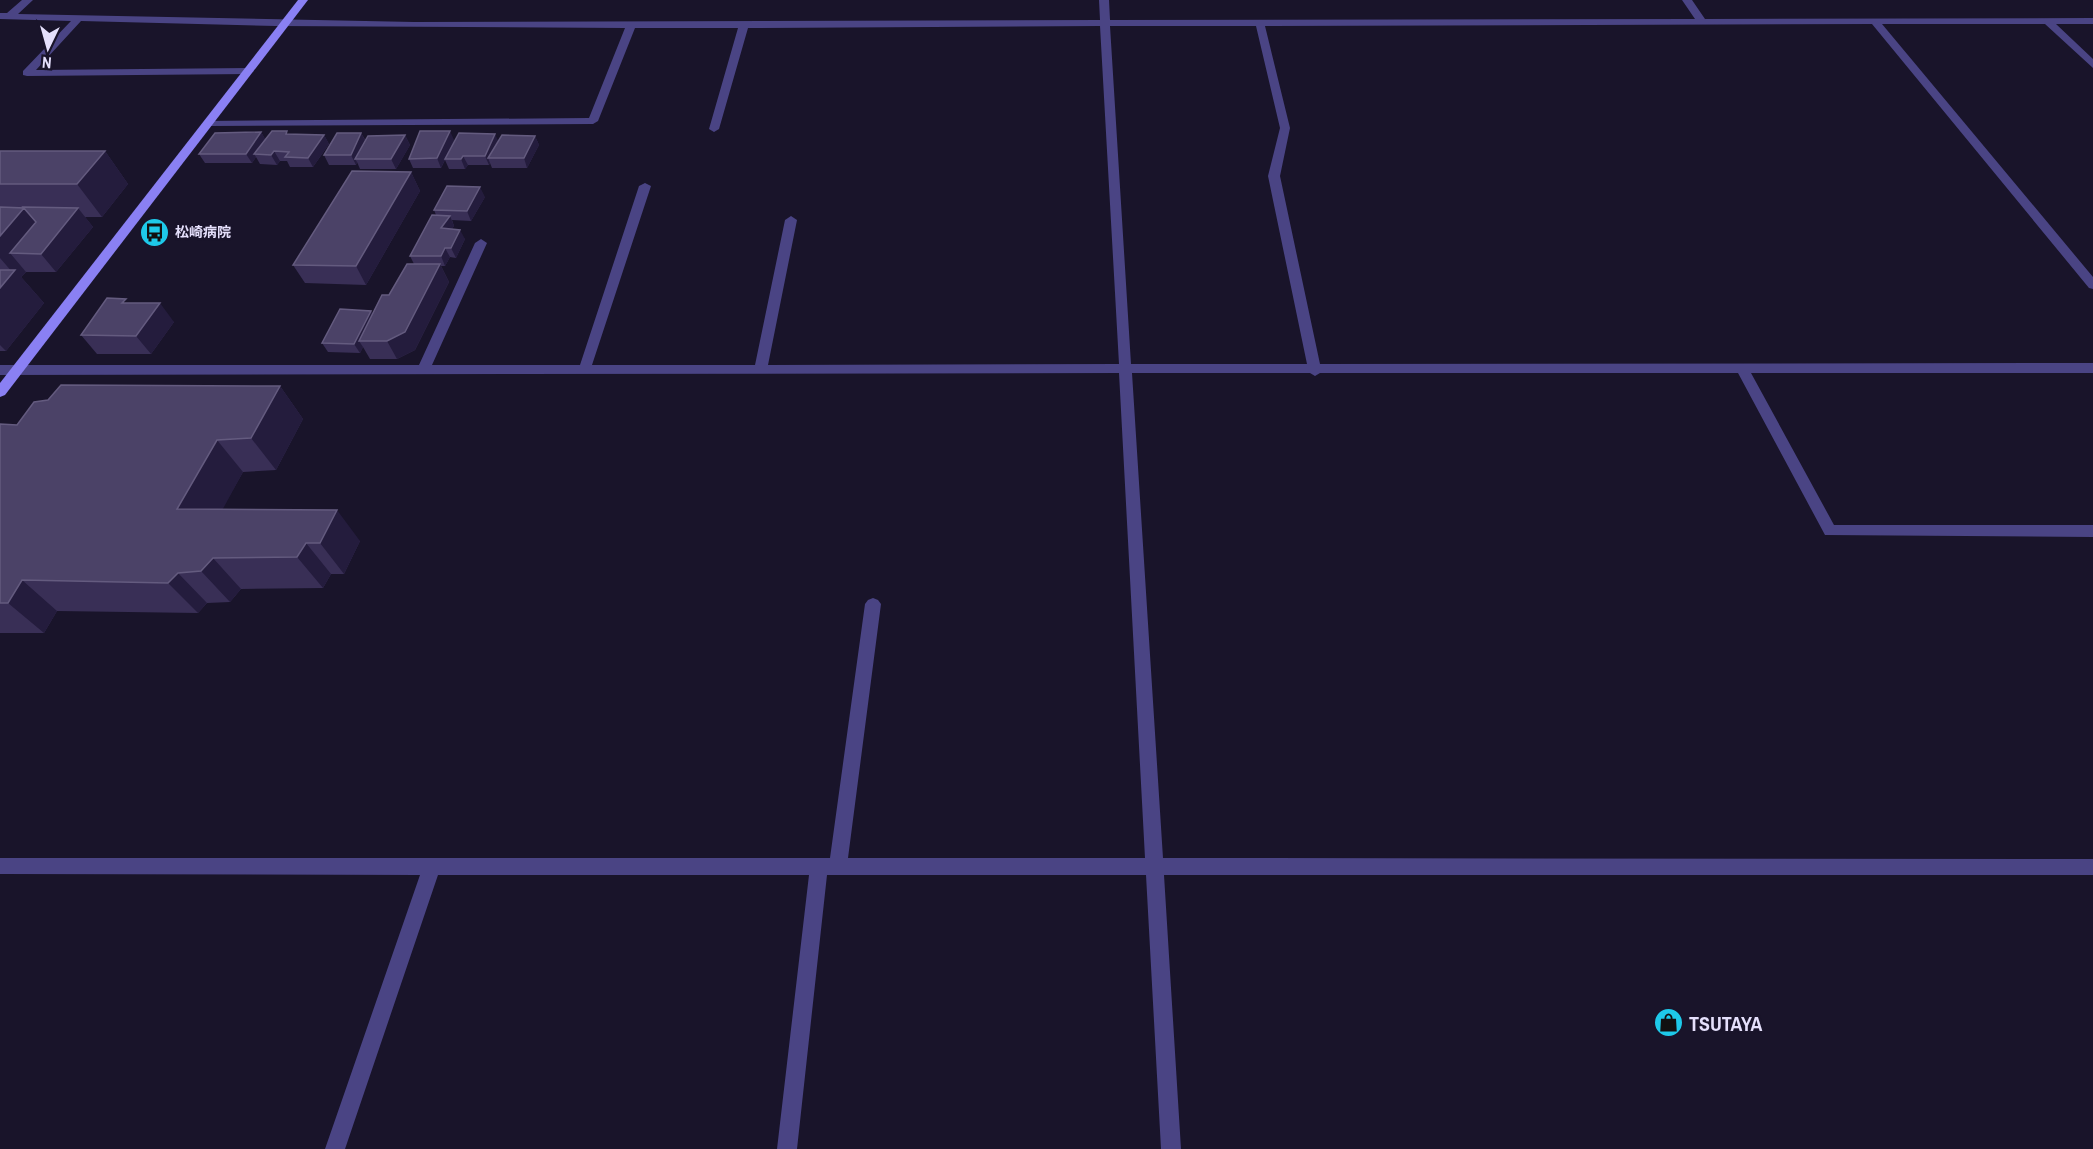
<svg xmlns="http://www.w3.org/2000/svg" width="2093" height="1149" viewBox="0 0 2093 1149" font-family="'Archivo Narrow','Noto Sans JP',sans-serif">
	<rect width="100%" height="100%" fill="#19142a"/>
	<g fill="none" stroke-linecap="round" stroke-linejoin="round">
		<!-- street -->
		<path fill="#4a4484" fill-rule="evenodd" d="M22,0H33L18,14L414,22L1100,20L1099,0H1109L1110,20L1695,19L1682,0H1692L1705,19L2093,18V24H2056L2093,59V68L2045,24H1882L2093,277V289L2089,288L1872,24L1265,26L1290,128L1280,176L1320,364L2093,363V373H1751L1834,525H2093V537L1825,535L1738,373H1320L1315,376L1310,373H1132L1163,858L2093,859V875H1164L1181,1149H1161L1146,875H827L797,1149H777L809,875H438L345,1149H325L420,875L0,874V858H830L865,604L868,600L873,598L878,600L881,604L848,858H1145L1119,373L0,375V365H419L475,243L481,239L487,243L432,365H580L639,186L645,183L651,186L592,365H755L785,220L791,216L797,220L768,365L1119,364L1100,26L748,28L719,129L714,132L709,129L738,28H635L598,121L593,124L210,126L206,125V121L589,118L625,28L276,26L81,21L36,70L249,68L254,71L249,74L27,76L23,75V71L71,21L0,19V13H7ZM1110,26H1256L1280,128L1268,176L1307,364H1131Z"/>
		<!-- secondary -->
		<path fill="#8a80f3" fill-rule="evenodd" d="M298,0H308L5,395L0,397V383Z"/>
	</g>
	<!-- wall -->
	<path fill="#392f56" d="M261,132L265,139L289,134L324,135L329,144L313,167H290L287,161H280L277,165L260,164L256,157L252,163H205L199,154Z
		M361,133L366,141L405,135L410,145L396,169H360L357,162L356,165H329L324,155Z
		M535,136L539,145L527,168H492L490,163L489,165H468L465,169H449L445,160L441,168H413L409,159L454,140L446,158L498,140Z
		M0,151H105L128,184L102,217H85L93,227L56,272H26L21,277L44,303L6,351H0Z
		M411,172L420,191L366,285L305,283L293,265Z
		M485,197L471,221L452,220L454,226L452,229L465,239L456,258L450,257L445,266H441L449,282L415,350L397,359H370L363,347L360,353L328,352L322,343L371,311L373,314L414,264L410,256L436,215L434,210Z
		M129,303L174,322L151,354H97L81,335Z
		M280,386L303,419L276,470L243,472L222,509L360,541L344,574H331L323,588L241,589L230,602L207,603L198,613L57,611L44,633H0V424L17,425Z"/>
	<!-- shaded-wall -->
	<path fill="#241c3d" d="M450,131L454,140L441,168L437,158Z
		M261,132L267,142L254,154L256,157L252,163L246,154Z
		M361,133L366,142L355,159L357,162L356,165L351,155Z
		M495,134L499,143L488,158L490,163L489,165L485,156Z
		M324,135L329,144L313,167L308,158Z
		M405,135L410,145L396,169L391,159Z
		M535,136L539,145L527,168L524,158Z
		M105,151L128,184L102,217L77,184Z
		M274,151L280,161L277,165L271,155Z
		M463,156L468,165L465,169L461,159Z
		M411,172L420,191L366,285L356,266Z
		M480,187L485,197L471,221L467,211Z
		M24,208L51,241L10,253L26,272L21,277L44,303L6,351L0,345V288L13,273L0,258V236Z
		M78,208L93,227L56,272L41,254Z
		M450,216L454,226L446,238L441,228Z
		M460,230L465,239L456,258L451,248Z
		M445,248L450,257L445,266L441,256Z
		M440,264L449,282L415,350L397,359L387,341Z
		M160,303L174,322L151,354L136,336Z
		M371,311L376,320L359,341L363,347L360,353L354,344Z
		M280,386L303,419L276,470L251,438Z
		M217,440L243,472L206,540L177,509Z
		M337,510L360,541L344,574L320,543Z
		M306,543L331,574L323,588L297,557Z
		M213,558L241,589L230,602L201,571Z
		M178,573L207,603L198,613L168,583Z
		M22,580L57,611L44,633L8,603Z"/>
	<!-- building -->
	<path fill="#4b4267" stroke="#645b7f" stroke-width="1.5" d="M272,131H287L286,134L324,135L308,158L285,157L289,152L274,151L271,155L254,154Z
		M420,131H450L437,158L409,159Z
		M261,132L246,154H199L215,133Z
		M337,133H361L351,155H324Z
		M459,133L495,134L485,156H463L461,159H445Z
		M405,135L391,159H355L368,136Z
		M502,135L535,136L524,158H488Z
		M0,151H105L77,184H0Z
		M352,171L411,172L356,266L293,265Z
		M447,186L480,187L467,211L434,210Z
		M0,207L24,208L0,236Z
		M23,207L78,208L41,254L10,253L36,222Z
		M432,215L450,216L441,228L460,230L451,248H445L441,256H410Z
		M407,264H440L405,332L387,341H359L382,295H389Z
		M0,270H15L0,288Z
		M107,298L126,299L122,303H160L136,336L81,335Z
		M340,309L371,311L354,344L322,343Z
		M61,385L280,386L251,438L217,440L177,509L337,510L320,543H306L297,557L213,558L201,571L178,573L168,583L22,580L8,603H0V424L17,425L34,402L48,400Z"/>
	<!-- icons -->
	<defs>
		<symbol id="bus-disc" viewBox="-11 -11 22 22"><circle r="9.5" fill="#1ec9e9" stroke="#19142a"/><path d="M-5-6H5V4H4V6H2V4H-2V6H-4V4H-5ZM-3.5-4V0h7V-4ZM-3.5 1.2v1.5H-2V1.2ZM2 1.2v1.5H3.5V1.2Z" fill="#111"/></symbol>
		<symbol id="shop-disc" viewBox="-11 -11 22 22"><circle r="9.5" fill="#1ec9e9" stroke="#19142a"/><path d="M-5-2.5h2.3a2.7 3.5 0 0 1 5.4 0H5L5.5 6h-11ZM-1.5-2.5h3a1.5 2.3 0 0 0-3 0Z" fill="#111"/></symbol>
	</defs>
	<g fill-rule="evenodd">
		<use href="#bus-disc" x="138" y="216" width="33" height="33"/>
		<use href="#shop-disc" x="1652" y="1006" width="33" height="33"/>
	</g>
	<g text-anchor="middle" dominant-baseline="central" stroke-width="5" stroke-linejoin="round" paint-order="stroke">
		<!-- far-poi labels -->
		<g font-size="14" font-weight="bold" fill="#e5e0fc" stroke="#19142a" text-anchor="start">
			<text x="175" y="232">松崎病院</text>
		</g>
		<!-- near-poi labels -->
		<g font-size="20" font-weight="bold" fill="#e5e0fc" stroke="#19142a" text-anchor="start">
			<text x="1689" y="1023">TSUTAYA</text>
		</g>
	</g>
	<!-- north arrow -->
	<g transform="translate(48 48) rotate(185)" stroke="#19142a" stroke-width="4.5" paint-order="stroke">
	<path d="M0-4.5L10 22L0 15L-10 22Z" fill="#e5e0fc"/>
	<text y="-9" font-size="16" font-weight="bold" text-anchor="middle" fill="#e5e0fc">N</text>
	</g>
</svg>
